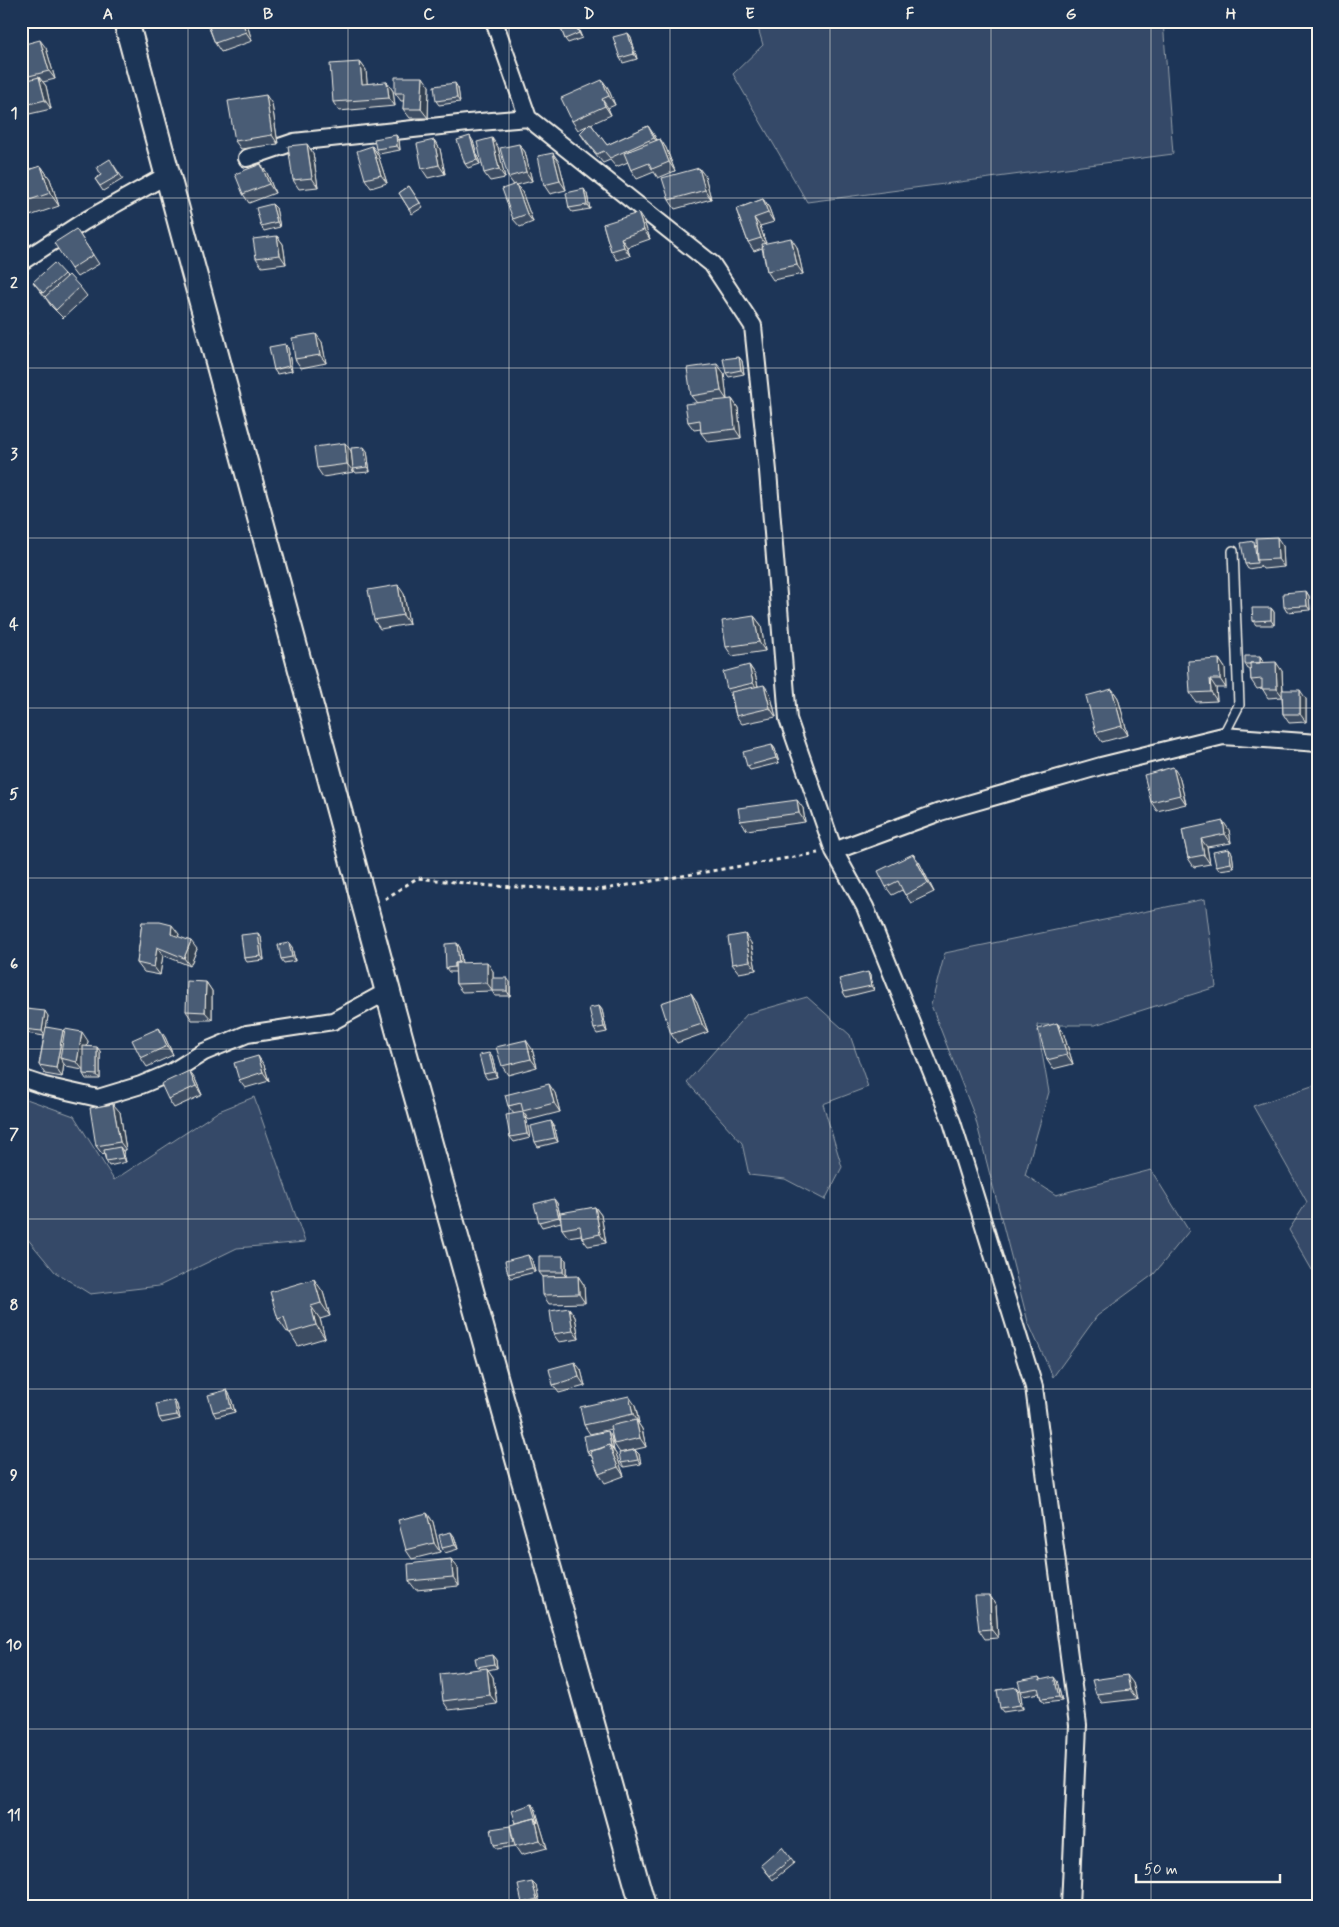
<svg xmlns="http://www.w3.org/2000/svg" width="1339" height="1927" viewBox="0 0 1339 1927" font-family="Mynerve,sans-serif">
	<rect width="100%" height="100%" fill="#1d3557"/>
	<filter id="ink" filterUnits="userSpaceOnUse"><feTurbulence type="fractalNoise" baseFrequency=".02" numOctaves="2"/><feDisplacementMap in="SourceGraphic" scale="10" xChannelSelector="R" yChannelSelector="G"/><feConvolveMatrix kernelMatrix="1 2 1 2 8 2 1 2 1" color-interpolation-filters="sRGB"/></filter>
	<g filter="url(#ink)">
		<!-- green -->
		<path fill="#354a67" stroke="#949ea8" d="M756,21H1163L1173,154L807,202L733,74L763,45Z
			M1205,899L1216,987L1095,1025H1037L1049,1092L1025,1175L1056,1195L1151,1170L1189,1231L1154,1274L1097,1316L1053,1377L1028,1322L975,1117L931,1005L945,953Z
			M807,997L850,1035L868,1087L823,1104L842,1167L825,1200L785,1179L749,1175L742,1143L687,1082L747,1014Z
			M1318,1084V1269L1312,1270L1289,1230L1307,1202L1253,1106Z
			M21,1097L74,1116L114,1180L219,1111L254,1097L305,1242L237,1248L159,1286L90,1294L55,1272L21,1231Z"/>
		<g fill="none" stroke-linecap="round" stroke-linejoin="round">
			<defs>
				<path id="lane" d="M1223,736L1239,705L1233,551"/>
				<path id="street" d="M494,21L528,118L712,264L753,326L768,471L788,719L834,851L865,907L952,1122L1034,1387L1078,1725L1070,1906
					M247,158L294,142L468,123L528,118
					M21,262L83,222L167,175
					M834,851L940,812L1101,766L1223,736L1318,743
					M21,1078L45,1086L98,1098L141,1085L172,1072L204,1052L247,1034L333,1021L388,991"/>
				<path id="secondary" d="M126,21L402,1044L643,1906"/>
			</defs>
			<!-- lane casing -->
			<use href="#lane" stroke="#f4f1e8" stroke-width="12"/>
			<!-- street casing -->
			<use href="#street" stroke="#f4f1e8" stroke-width="20"/>
			<!-- secondary casing -->
			<use href="#secondary" stroke="#f4f1e8" stroke-width="28"/>
			<!-- path -->
			<path stroke="#f4f1e8" stroke-width="3" stroke-dasharray="4 4" stroke-linecap="butt" d="M385,899L417,878L492,886L599,890L818,853"/>
			<!-- lane -->
			<use href="#lane" stroke="#1d3557" stroke-width="9"/>
			<!-- street -->
			<use href="#street" stroke="#1d3557" stroke-width="16"/>
			<!-- secondary -->
			<use href="#secondary" stroke="#1d3557" stroke-width="24"/>
		</g>
		<!-- wall -->
		<path fill="#3e4e64" stroke="#f4f1e8" d="M21,21H28L21,24Z
			M205,21H246L252,41L221,52L215,43L209,28Z
			M558,21H575L582,38L568,43L565,39Z
			M628,33L631,37L637,59L623,63L620,58Z
			M21,45L46,48L55,79L43,82L46,86L51,109L21,116Z
			M360,62L366,70L367,84L387,82L393,91L395,106L339,111L333,102Z
			M602,80L608,88L615,105L608,108L611,115L591,124L607,145L648,126L657,140L660,139L666,148L675,171L658,178L654,172L637,179L631,170L628,162L616,167L610,160L603,163L586,142L580,133L589,125L578,130L572,121Z
			M429,86L428,118H410L403,109L404,101H401L395,93Z
			M458,88L460,102L439,105L436,101Z
			M272,104L278,144L241,149L235,141Z
			M396,135L399,140L400,150L379,154L376,149Z
			M434,140L440,149L445,174L428,178L422,169Z
			M473,141L480,164L468,168L465,164Z
			M519,144L525,152L532,181L517,185L522,192L533,222L520,227L513,219L514,185L508,177Z
			M372,146L378,155L387,183L371,188L365,179Z
			M498,147L505,178L490,181L484,173Z
			M313,153L318,187L299,189L293,180Z
			M559,162L566,190L550,194L544,185Z
			M21,164L27,170L41,166L50,179L59,206L21,219Z
			M113,164L123,179L103,191L95,179L101,175Z
			M261,164L267,173L275,193L249,203L243,194Z
			M705,176L711,199L675,209L669,200Z
			M409,186L423,207L412,214L399,193Z
			M587,194L590,209L572,212L569,208Z
			M763,199L769,208L774,222L760,226L766,244L797,247L803,274L773,280L767,271L762,248L754,251L748,242L736,209Z
			M276,208L280,227L264,231L261,226Z
			M644,222L650,239L627,247L630,256L617,260L611,251L603,224Z
			M76,229L99,264L77,277L71,269Z
			M277,236L283,244L286,264L262,267L256,258Z
			M64,274L67,277L80,287L87,296L63,318L51,306L45,297L33,282Z
			M21,312L27,334L21,336Z
			M322,342L326,363L301,368L295,359Z
			M285,344L288,348L292,371L277,374L274,370Z
			M739,357L742,361L744,374L729,377L726,373Z
			M724,373L727,400L732,399L738,408L741,438L708,442L701,433V429L694,430L688,422L697,403L691,396Z
			M345,443L354,472L323,477L317,468Z
			M367,451L370,472L356,473L353,469Z
			M1256,544L1283,546L1284,567L1263,569L1260,565V567L1248,569L1245,564Z
			M1306,591L1309,596L1310,610L1287,612L1284,607Z
			M404,594L409,624L380,629L374,620Z
			M1271,608L1274,612V625H1256L1253,621Z
			M754,616L761,625L765,651L732,656L726,647Z
			M1260,656L1263,661V663L1282,671L1283,690L1306,699V722L1289,723L1283,714L1282,697L1268,698L1262,688L1257,689L1251,680L1250,669H1248L1245,664Z
			M1219,659L1225,668L1226,688H1216L1217,701L1196,702L1190,693Z
			M749,665L755,674L758,686L770,693L776,717L742,724L736,716L731,696L727,689Z
			M1112,689L1118,698L1128,735L1102,742L1096,733Z
			M772,745L775,749L779,763L750,770L747,766Z
			M1179,776L1186,804L1157,811L1151,802Z
			M803,808L805,822L747,830L740,821Z
			M1182,830H1229L1231,843L1207,847L1210,864L1194,867L1188,858Z
			M1229,849L1232,853L1234,868L1219,870L1216,866Z
			M919,862L934,892L911,903L902,890L892,895L886,887Z
			M142,922L179,934L178,937L197,949L190,966L163,955L160,975L144,972L137,963Z
			M261,937L264,960L247,962L244,958Z
			M457,943L460,948L462,963L493,971V978L510,982V996H495L492,991L462,992L456,984V972H449L446,968Z
			M751,943L756,970L739,973L732,964Z
			M292,947L295,961L284,963L281,959Z
			M871,977L874,990L846,997L843,992Z
			M206,982L212,991V1020H192L186,1011Z
			M691,993L697,1002L708,1032L677,1043L671,1034Z
			M599,1006L602,1010L607,1032L597,1034L594,1029Z
			M48,1016L46,1027L88,1041L87,1046L100,1051V1079H86L83,1074V1067V1070L66,1067L64,1064L62,1077L45,1074L39,1065L44,1036L26,1033L23,1029Z
			M1057,1023L1063,1032L1073,1064L1053,1069L1047,1060Z
			M165,1037L173,1055L147,1067L141,1058Z
			M532,1049L537,1067L508,1075L502,1066Z
			M489,1053L492,1057L497,1077L487,1079L484,1074Z
			M264,1065L269,1081L245,1088L239,1080Z
			M195,1079L202,1095L174,1108L168,1099Z
			M555,1093L560,1112L529,1120L523,1113L526,1116L530,1138L514,1142L510,1137L514,1114L508,1106Z
			M120,1112L126,1150L123,1151L126,1162L109,1166L106,1161L104,1154L103,1155L96,1146Z
			M551,1121L554,1126L558,1142L538,1147L535,1142Z
			M557,1203L560,1215L595,1207L601,1215L606,1243L588,1246L582,1238L581,1235L568,1237L562,1229L561,1222L542,1227L539,1222Z
			M528,1255L532,1260L535,1272L511,1278L508,1274Z
			M566,1260V1277H543L539,1272Z
			M578,1276L584,1285L585,1303L549,1304L543,1295Z
			M323,1292L330,1316L320,1319L325,1338L298,1346L289,1331L287,1332L278,1319Z
			M569,1308L575,1317L579,1339L559,1342L553,1334Z
			M581,1370L585,1386L559,1393L553,1385Z
			M230,1395L235,1412L216,1417L213,1412Z
			M174,1400L177,1405L180,1419L162,1423L159,1418Z
			M635,1405L639,1423H638L642,1429L646,1447L620,1453L614,1444L611,1429L590,1434L584,1425Z
			M611,1436L614,1451L616,1454L624,1476L605,1483L599,1474L591,1455L590,1456L587,1451Z
			M639,1454L641,1464L624,1467L621,1463Z
			M427,1513L433,1522L440,1552L412,1559L406,1550Z
			M454,1536L458,1549L445,1553L442,1548Z
			M458,1568L459,1586L416,1590L409,1581Z
			M990,1596L996,1605L998,1638L985,1639L979,1630Z
			M492,1655L496,1660L497,1668L488,1670L493,1677L497,1704L449,1710L443,1701L479,1669L477,1667Z
			M1039,1677L1041,1680L1057,1681L1062,1701L1044,1703L1041,1699L1039,1693L1024,1696L1021,1691Z
			M1133,1683L1137,1699L1102,1703L1096,1694Z
			M1017,1687L1020,1691L1023,1709L1003,1712L1000,1708Z
			M532,1804L535,1808L547,1848L521,1855L515,1846L497,1849L494,1845L510,1826L516,1823Z
			M791,1859L794,1863L773,1880L764,1869Z
			M532,1882L536,1886L540,1904L531,1906H525L522,1903Z"/>
		<!-- shaded-wall -->
		<path fill="#324051" stroke="#f4f1e8" d="M242,21H246L252,41L246,32Z
			M574,21H575L582,38L579,33Z
			M628,33L631,37L637,59L634,54Z
			M40,40L46,48L55,79L49,71Z
			M360,62L366,70L368,93L362,84Z
			M39,77L46,86L51,109L45,100Z
			M423,77L429,86L428,118L421,109Z
			M602,80L608,88L615,105L609,96Z
			M387,82L393,91L395,106L389,98Z
			M455,83L458,88L460,102L457,98Z
			M266,95L272,104L278,144L272,135Z
			M602,99L608,108L611,115L605,106Z
			M648,126L654,135L661,147L654,138Z
			M396,135L399,140L400,150L397,146Z
			M470,136L473,141L480,164L477,160Z
			M492,138L498,147L505,178L499,169Z
			M660,139L666,148L675,171L669,162Z
			M434,140L440,149L445,174L439,165Z
			M307,144L313,153L318,187L312,178Z
			M519,144L525,152L532,181L526,172Z
			M372,146L378,155L387,183L381,175Z
			M553,153L559,162L566,190L560,181Z
			M261,164L267,173L275,193L269,184Z
			M41,166L50,179L59,206L50,193Z
			M699,168L705,176L711,199L705,190Z
			M516,184L522,192L533,222L527,214Z
			M584,189L587,194L590,209L587,205Z
			M763,199L769,208L774,222L768,213Z
			M272,204L276,208L280,227L277,222Z
			M638,213L644,222L650,239L644,230Z
			M754,218L760,226L767,247L761,238Z
			M277,236L283,244L286,264L280,255Z
			M621,238L627,247L630,256L624,247Z
			M791,238L797,247L803,274L797,265Z
			M21,312L27,334L21,325Z
			M316,334L322,342L326,363L320,355Z
			M285,344L288,348L292,371L289,366Z
			M739,357L742,361L744,374L741,370Z
			M717,364L724,373L727,400L721,391Z
			M732,399L738,408L741,438L735,429Z
			M345,443L351,451L354,472L347,464Z
			M364,447L367,451L370,472L367,467Z
			M1277,537L1283,546L1284,567L1278,559Z
			M398,585L404,594L409,624L403,615Z
			M1306,591L1309,596L1310,610L1307,606Z
			M1271,608L1274,612V625L1271,620Z
			M754,616L761,625L765,651L759,642Z
			M1260,656L1263,661V669L1260,664Z
			M1219,659L1225,668L1226,688L1220,679Z
			M1276,662L1282,671L1283,697L1277,689Z
			M749,665L755,674L759,691L753,683Z
			M1210,679L1216,688L1217,701L1211,692Z
			M764,685L770,693L776,717L770,708Z
			M1112,689L1118,698L1128,735L1122,726Z
			M1300,690L1306,699V722L1300,714Z
			M772,745L775,749L779,763L776,758Z
			M1173,767L1179,776L1186,804L1180,795Z
			M797,800L803,808L805,822L799,813Z
			M1223,821L1229,830L1231,843L1225,834Z
			M1201,839L1207,847L1210,864L1204,855Z
			M1229,849L1232,853L1234,868L1231,863Z
			M913,854L919,862L934,892L928,883Z
			M172,925L179,934L177,943L171,934Z
			M258,933L261,937L264,960L261,956Z
			M745,934L751,943L756,970L750,961Z
			M191,941L197,949L190,966L184,958Z
			M289,943L292,947L295,961L292,957Z
			M457,943L460,948L462,971L459,967Z
			M157,947L163,955L160,975L154,967Z
			M487,962L493,971V991L487,983Z
			M868,972L871,977L874,990L871,986Z
			M507,978L510,982V996L507,991Z
			M206,982L212,991V1020L205,1012Z
			M691,993L697,1002L708,1032L702,1024Z
			M599,1006L602,1010L607,1032L604,1027Z
			M21,1008L23,1010L21,1031Z
			M45,1011L48,1016L45,1036L42,1031Z
			M1057,1023L1063,1032L1073,1064L1067,1055Z
			M159,1028L165,1037L173,1055L167,1046Z
			M63,1030L69,1039L60,1058L64,1064L62,1077L56,1068Z
			M82,1032L88,1041L83,1070L77,1062Z
			M526,1040L532,1049L537,1067L531,1059Z
			M97,1047L100,1051V1079L97,1075Z
			M489,1053L492,1057L497,1077L494,1072Z
			M258,1056L264,1065L269,1081L263,1072Z
			M189,1071L195,1079L202,1095L196,1086Z
			M549,1084L555,1093L560,1112L554,1103Z
			M113,1104L120,1112L126,1150L120,1142Z
			M523,1112L526,1116L530,1138L527,1134Z
			M551,1121L554,1126L558,1142L555,1138Z
			M120,1147L123,1151L126,1162L123,1158Z
			M554,1199L557,1203L562,1222L559,1217Z
			M595,1207L601,1215L606,1243L600,1234Z
			M528,1255L532,1260L535,1272L532,1268Z
			M563,1256L566,1260V1277L563,1272Z
			M578,1276L584,1285L585,1303L579,1294Z
			M314,1279L323,1292L330,1316L321,1303Z
			M311,1306L320,1319L325,1338L316,1325Z
			M569,1308L575,1317L579,1339L573,1331Z
			M575,1362L581,1370L585,1386L579,1377Z
			M227,1390L230,1395L235,1412L231,1408Z
			M629,1396L635,1405L639,1423L633,1414Z
			M174,1400L177,1405L180,1419L177,1415Z
			M636,1420L642,1429L646,1447L640,1438Z
			M608,1431L611,1436L614,1451L611,1446Z
			M609,1445L616,1454L624,1476L618,1467Z
			M635,1450L639,1454L641,1464L638,1460Z
			M427,1513L433,1522L440,1552L434,1543Z
			M451,1532L454,1536L458,1549L455,1545Z
			M451,1559L458,1568L459,1586L453,1577Z
			M990,1596L996,1605L998,1638L991,1629Z
			M492,1655L496,1660L497,1668L494,1664Z
			M487,1668L493,1677L497,1704L490,1695Z
			M1127,1675L1133,1683L1137,1699L1130,1690Z
			M1054,1677L1057,1681L1062,1701L1059,1697Z
			M1017,1687L1020,1691L1023,1709L1020,1705Z
			M532,1804L535,1808L547,1848L540,1840L535,1818Z
			M532,1882L536,1886L540,1904L537,1899Z"/>
		<!-- building -->
		<path fill="#485b74" stroke="#f4f1e8" d="M216,21H242L246,32L215,43L208,24Z
			M558,21H574L579,33L565,39Z
			M628,33L634,54L620,58L613,37Z
			M40,40L49,71L21,78V45Z
			M360,62L362,84L387,82L389,98L333,102L330,64Z
			M39,77L45,100L21,106V82Z
			M395,77H423L421,109H403L404,93H395Z
			M602,80L609,96L602,99L605,106L572,121L561,98Z
			M455,83L457,98L436,101L434,86Z
			M266,95L272,135L235,141L228,101Z
			M590,123L607,145L648,126L654,138L610,158L604,151L597,154L580,133Z
			M396,135L397,146L376,149L374,139Z
			M470,136L477,160L465,164L457,140Z
			M492,138L499,169L484,173L477,142Z
			M660,139L669,162L652,169L649,163L631,170L624,153Z
			M434,140L439,165L422,169L417,144Z
			M307,144L312,178L293,180L288,146Z
			M519,144L526,172L508,177L500,148Z
			M372,146L381,175L365,179L357,151Z
			M553,153L560,181L544,185L538,156Z
			M110,159L119,175L100,186L95,179L101,175L97,167Z
			M21,164H23L26,171L41,166L50,193L21,203Z
			M261,164L269,184L243,194L235,174Z
			M699,168L705,190L669,200L662,178Z
			M516,184L527,214L513,219L502,189Z
			M409,186L420,203L409,209L399,193Z
			M584,189L587,205L569,208L566,193Z
			M763,199L768,213L754,218L761,238L748,242L736,209Z
			M272,204L277,222L261,226L256,208Z
			M638,213L644,230L621,238L624,247L611,251L603,224Z
			M76,229L93,255L71,269L54,243Z
			M277,236L280,255L256,258L253,239Z
			M791,238L797,265L767,271L762,244Z
			M54,263L64,274L43,293L33,282Z
			M69,275L80,287L56,310L45,297Z
			M316,334L320,355L295,359L292,338Z
			M285,344L289,366L274,370L269,347Z
			M739,357L741,370L726,373L723,359Z
			M717,364L721,391L691,396L687,368Z
			M732,399L735,429L701,433L700,420L688,422L685,404Z
			M345,443L347,464L317,468L314,447Z
			M364,447L367,467L353,469L351,448Z
			M1277,537L1278,559L1257,560L1256,538Z
			M1254,541L1257,563L1245,564L1241,543Z
			M398,585L403,615L374,620L368,590Z
			M1306,591L1307,606L1284,607L1283,593Z
			M1252,608H1271V620L1253,621Z
			M754,616L759,642L726,647L722,621Z
			M1245,656H1260V663H1250V664H1245Z
			M1219,659L1220,679H1210L1211,692L1190,693L1188,661Z
			M1276,662L1277,689H1262V679L1251,680L1250,663Z
			M749,665L753,683L727,689L723,672Z
			M764,685L770,708L736,716L731,692Z
			M1112,689L1122,726L1096,733L1086,696Z
			M1282,690H1300V714H1283Z
			M772,745L776,758L747,766L743,752Z
			M1173,767L1180,795L1151,802L1144,775Z
			M797,800L799,813L740,821L738,808Z
			M1223,821L1225,834L1201,839L1204,855L1188,858L1182,830Z
			M1229,849L1231,863L1216,866L1213,852Z
			M913,854L928,883L905,895L898,881L886,887L878,871Z
			M142,922H160L172,925L171,934L191,941L184,958L157,947L154,967L137,963Z
			M258,933L261,956L244,958L241,935Z
			M745,934L750,961L732,964L728,937Z
			M289,943L292,957L281,959L278,945Z
			M457,943L459,963H455V967L446,968L445,944Z
			M487,962V983L456,984L455,963Z
			M868,972L871,986L843,992L839,979Z
			M492,978H507V991H492Z
			M187,981L206,982L205,1012L186,1011Z
			M691,993L702,1024L671,1034L661,1003Z
			M599,1006L604,1027L594,1029L589,1008Z
			M26,1009L45,1011L42,1031L23,1029Z
			M1057,1023L1067,1055L1047,1060L1038,1029Z
			M46,1027L63,1030L56,1068L39,1065Z
			M159,1028L167,1046L141,1058L132,1040Z
			M65,1029L82,1032L77,1062L60,1058Z
			M526,1040L531,1059L502,1066L496,1047Z
			M83,1046L97,1047V1075L83,1074Z
			M489,1053L494,1072L484,1074L479,1055Z
			M258,1056L263,1072L239,1080L234,1063Z
			M189,1071L196,1086L168,1099L161,1084Z
			M549,1084L554,1103L523,1111L521,1103L508,1106L505,1095Z
			M113,1104L120,1142L96,1146L90,1108Z
			M523,1112L527,1134L510,1137L506,1115Z
			M551,1121L555,1138L535,1142L531,1126Z
			M120,1147L123,1158L106,1161L104,1150Z
			M554,1199L559,1217L539,1222L534,1204Z
			M595,1207L600,1234L582,1238L580,1226L562,1229L560,1213Z
			M528,1255L532,1268L508,1274L505,1261Z
			M539,1256H563V1272H539Z
			M578,1276L579,1294L543,1295L542,1277Z
			M314,1279L321,1303L311,1306L316,1325L289,1333L284,1317L278,1319L270,1292Z
			M569,1308L573,1331L553,1334L550,1311Z
			M575,1362L579,1377L553,1385L549,1369Z
			M227,1390L231,1408L213,1412L208,1395Z
			M629,1396L633,1414L584,1425L580,1407Z
			M174,1400L177,1415L159,1418L156,1404Z
			M636,1420L640,1438L614,1444L610,1426Z
			M608,1431L611,1446L610,1447L609,1445L600,1449L587,1451L584,1436Z
			M609,1445L618,1467L599,1474L590,1452Z
			M635,1450L638,1460L621,1463L619,1453Z
			M427,1513L434,1543L406,1550L398,1520Z
			M451,1532L455,1545L442,1548L439,1535Z
			M451,1559L453,1577L409,1581L408,1564Z
			M975,1596H990L991,1629L979,1630Z
			M492,1655L494,1664L477,1667L475,1658Z
			M487,1668L490,1695L443,1701L440,1674Z
			M1127,1675L1130,1690L1096,1694L1092,1680Z
			M1039,1677L1040,1680L1054,1677L1059,1697L1041,1699L1038,1688L1021,1691L1018,1681Z
			M1017,1687L1020,1705L1000,1708L997,1690Z
			M532,1804L538,1823L535,1818L516,1823L512,1811Z
			M535,1818L540,1840L515,1846L510,1825Z
			M510,1826L513,1842L494,1845L491,1829Z
			M782,1847L791,1859L770,1876L761,1865Z
			M532,1882L537,1899L522,1903L518,1885Z"/>
	</g>
	<!-- grid -->
	<path fill="none" stroke="#f4f1e8" stroke-width="1" stroke-opacity="0.55" d="M188,21V1906M348,21V1906M509,21V1906M670,21V1906M830,21V1906M991,21V1906M1151,21V1906M21,198H1318M21,368H1318M21,538H1318M21,708H1318M21,878H1318M21,1049H1318M21,1219H1318M21,1389H1318M21,1559H1318M21,1729H1318"/>
	<!-- margin -->
	<rect width="1339" height="1927" fill="none" stroke="#1d3557" stroke-width="55"/>
	<!-- scale -->
	<path d="M1136 1874v8h144v-8" fill="none" stroke="#f4f1e8" stroke-width="2.5"/>
	<text x="1144" y="1874" font-size="15" fill="#f4f1e8" stroke="#1d3557" stroke-width="4" paint-order="stroke">50 m</text>
	<rect x="28" y="28" width="1284" height="1872" fill="none" stroke="#f4f1e8" stroke-width="2"/>
	<g font-size="16" text-anchor="middle" font-weight="bold" fill="#f4f1e8">
		<text x="108" y="19">A</text>
		<text x="268" y="19">B</text>
		<text x="429" y="19">C</text>
		<text x="589" y="19">D</text>
		<text x="750" y="19">E</text>
		<text x="910" y="19">F</text>
		<text x="1071" y="19">G</text>
		<text x="1231" y="19">H</text>
		<text x="14" y="118">1</text>
		<text x="14" y="288">2</text>
		<text x="14" y="459">3</text>
		<text x="14" y="629">4</text>
		<text x="14" y="799">5</text>
		<text x="14" y="969">6</text>
		<text x="14" y="1139">7</text>
		<text x="14" y="1310">8</text>
		<text x="14" y="1480">9</text>
		<text x="14" y="1650">10</text>
		<text x="14" y="1820">11</text>
	</g>
</svg>
